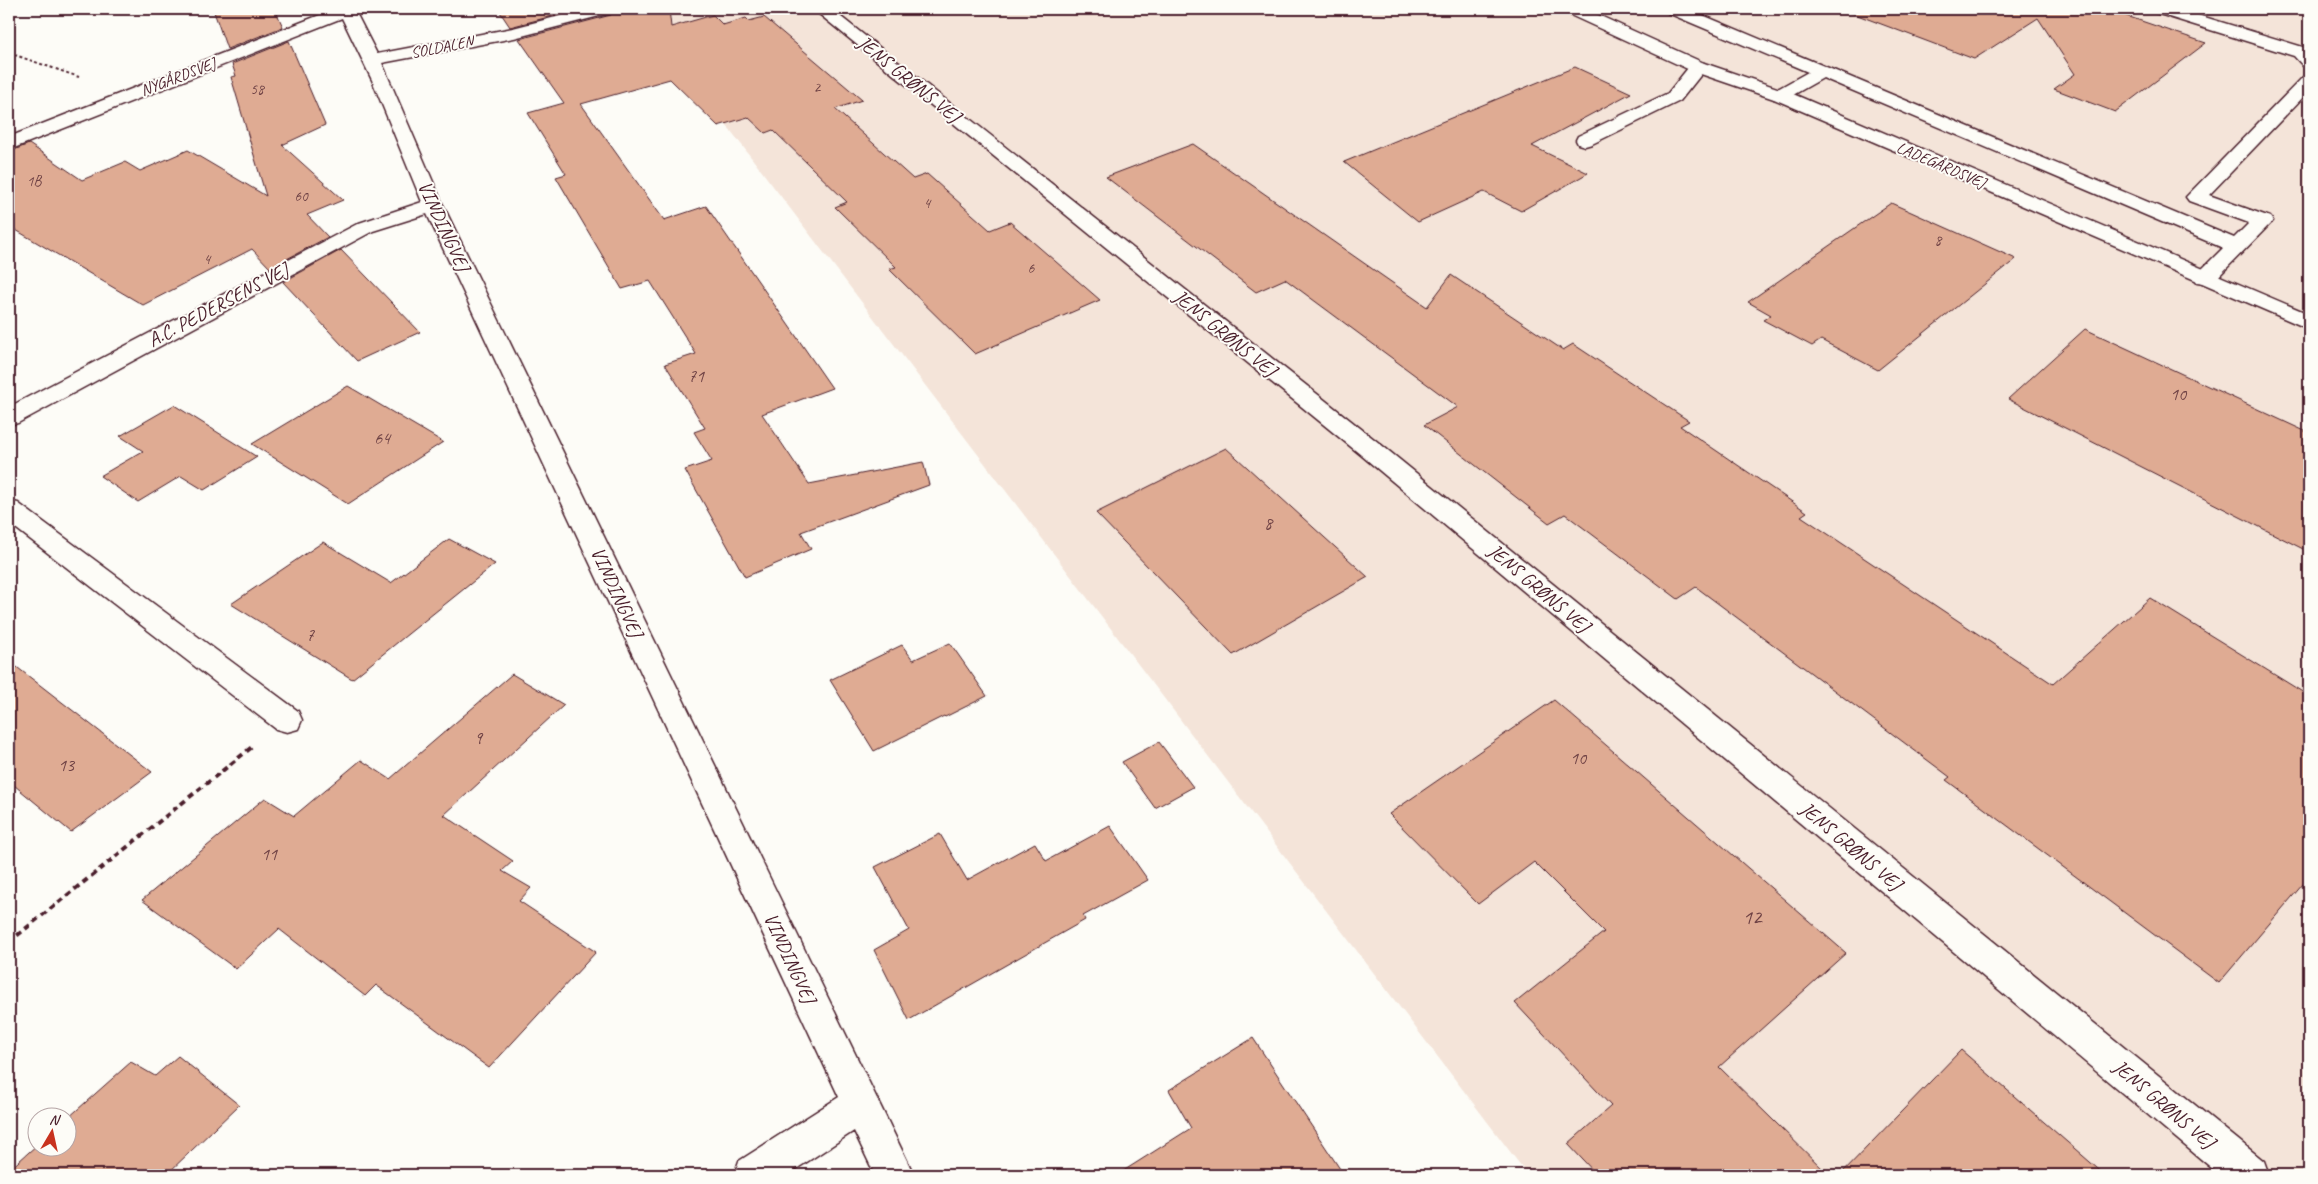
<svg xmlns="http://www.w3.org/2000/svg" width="2318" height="1184" viewBox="0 0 2318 1184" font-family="Caveat,sans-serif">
	<rect width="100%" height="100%" fill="#fdfcf7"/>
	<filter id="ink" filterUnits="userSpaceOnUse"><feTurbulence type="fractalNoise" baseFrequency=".02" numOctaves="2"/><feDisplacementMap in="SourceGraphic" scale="10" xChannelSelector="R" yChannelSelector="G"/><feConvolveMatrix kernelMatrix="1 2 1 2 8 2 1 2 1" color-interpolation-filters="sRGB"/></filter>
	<g filter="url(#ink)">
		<!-- built -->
		<path fill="#f4e4d9" d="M694,9H2309V1175H1528L647,21Z"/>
		<!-- building -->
		<path fill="#dfab93" stroke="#4a1f2b" d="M213,9H275L283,27L227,49Z
			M498,9H580L510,27Z
			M615,9H669L671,27L713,15L723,25L746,18L749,21L764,17L862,100L835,109L913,179L927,174L990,230L1010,222L1100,300L975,354L889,269L896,267L835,207L847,202L773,130L765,133L748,117L718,126L670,79L581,104L664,220L706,206L832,388L762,414L809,484L923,462L929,485L801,532L811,549L745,577L685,470L712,461L694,432L705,428L665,364L696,354L650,281L622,289L556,177L566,174L528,113L564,103L519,39L611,15Z
			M1853,9H2106L2206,43L2115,112L2054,89L2075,74L2038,18L1974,59L1852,13Z
			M289,41L325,125L282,145L343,200L307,215L328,237L270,268L252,249L143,305L9,226V152L29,144L82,180L125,162L140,171L188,150L266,196L231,77L236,76L232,64Z
			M1575,67L1631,93L1532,146L1588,173L1521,211L1484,192L1418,222L1344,162Z
			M1193,144L1427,307L1451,275L1563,350L1573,344L1689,421L1680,426L1807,512L1801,516L2053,684L2150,598L2309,696V877L2219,983L1946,780L1950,777L1696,587L1678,599L1565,514L1549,523L1424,425L1458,407L1285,279L1256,292L1106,177Z
			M1891,203L2016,259L1878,370L1821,340L1812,346L1763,320L1771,315L1748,302Z
			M341,250L420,332L357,361L283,282Z
			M2085,329L2309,433V552L2008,399Z
			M348,386L443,442L348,504L252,444Z
			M174,405L257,457L204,490L181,476L138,502L100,476L143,451L120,436Z
			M1226,448L1368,577L1233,655L1096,513Z
			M449,539L495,564L352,679L231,604L323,542L391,583Z
			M950,643L987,696L945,717L944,716L874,751L830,680L902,645L913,660Z
			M9,661L152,772L71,832L9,781Z
			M512,674L564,705L444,815L513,861L502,871L531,888L519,901L596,952L489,1068L376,985L365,996L279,929L236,969L142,900L265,798L294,816L361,760L390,779Z
			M1554,700L1846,953L1719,1067L1829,1175H1597L1568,1144L1611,1106L1515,1003L1604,932L1534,862L1478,904L1389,814Z
			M1159,742L1193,787L1155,808L1122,762Z
			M1110,826L1148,880L1083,916L1085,920L909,1020L874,950L909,930L875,867L940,834L967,880L1035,843L1046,861Z
			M1253,1038L1344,1175H1117L1191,1128L1169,1090Z
			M1961,1050L2105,1175H1840Z
			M178,1056L239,1105L166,1175H9V1170L38,1144V1146H68V1118L131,1062L155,1076Z"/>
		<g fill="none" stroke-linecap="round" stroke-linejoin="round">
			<defs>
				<path id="service" d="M1666,9H1688L2234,238L2249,223L2189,201L2186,197L2303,77L2309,76V91L2209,195L2270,217L2273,221L2213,282L2205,283L2197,282L2194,277L2223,248L1823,78L1786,99H1774L1771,95L1774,91L1808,72L1668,13Z
					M2154,9H2178L2306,48L2309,52V67L2303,66L2294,56L2156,13Z
					M1698,62L1704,63L1707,67L1680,101L1592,144L1585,146L1578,144L1576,140L1578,136L1668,93L1692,63Z"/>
				<path id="minor" d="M335,9H354L377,54L513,28L587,9H613L611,13L514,38L382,63L443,205L914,1175H875L854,1131L787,1175H734L739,1161L839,1097L427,214L373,231L18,423L9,425V407L359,223L422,202L372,80L342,18L9,150V137Z
					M813,9H831L1379,443L2264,1161L2269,1175H2220L1361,455Z
					M1564,9H1585L1704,63L1786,91L2309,314V329L1774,99L1692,71L1566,13Z
					M9,501L18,503L298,711L302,720L298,729L287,732L276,729L9,523Z"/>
			</defs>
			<!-- service casing -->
			<use href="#service" stroke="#4a1f2b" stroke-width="3"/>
			<!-- minor casing -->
			<use href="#minor" stroke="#4a1f2b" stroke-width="3"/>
			<!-- path-far1 -->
			<path stroke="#4a1f2b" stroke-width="2" stroke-dasharray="3 2.5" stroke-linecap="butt" d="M9,53L79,77"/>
			<!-- path -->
			<path stroke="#4a1f2b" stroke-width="4" stroke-dasharray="6 4.5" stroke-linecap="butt" d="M9,942L252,747"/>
			<!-- service -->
			<use href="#service" fill="#fdfcf7" fill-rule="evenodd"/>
			<!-- minor -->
			<use href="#minor" fill="#fdfcf7" fill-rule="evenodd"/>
		</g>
	</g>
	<g text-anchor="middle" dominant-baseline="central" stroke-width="4" stroke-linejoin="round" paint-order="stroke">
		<!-- far-number labels -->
		<g font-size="15" fill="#6f4245">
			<text x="817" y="87">2</text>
			<text x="257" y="89">58</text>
			<text x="34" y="181">1B</text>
			<text x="301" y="196">60</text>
			<text x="927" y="203">4</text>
			<text x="1938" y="240">8</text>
			<text x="207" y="259">4</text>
			<text x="1031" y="268">6</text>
		</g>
		<!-- far-street labels -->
		<g font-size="16" fill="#4a1f2b" stroke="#fdfcf7">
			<text transform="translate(442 47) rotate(-11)">SOLDALEN</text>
			<text transform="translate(178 77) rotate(-21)">NYGÅRDSVEJ</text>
			<text transform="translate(1941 165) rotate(23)">LADEGÅRDSVEJ</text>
		</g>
		<!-- number labels -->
		<g font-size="18" fill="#6f4245">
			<text x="696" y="376">71</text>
			<text x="2178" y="394">10</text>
			<text x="382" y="438">64</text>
			<text x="1268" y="523">8</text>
			<text x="310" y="635">7</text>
			<text x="478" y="738">9</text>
			<text x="1578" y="758">10</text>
			<text x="66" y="765">13</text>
			<text x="269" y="854">11</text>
		</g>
		<!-- street labels -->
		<g font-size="20" fill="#4a1f2b" stroke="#fdfcf7">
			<text transform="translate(909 79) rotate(39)">JENS GRØNS VEJ</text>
			<text transform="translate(444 226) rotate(65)">VINDINGVEJ</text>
			<text transform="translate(218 305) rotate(-28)">A.C. PEDERSENS VEJ</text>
			<text transform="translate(1225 333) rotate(39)">JENS GRØNS VEJ</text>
			<text transform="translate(1539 588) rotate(40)">JENS GRØNS VEJ</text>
			<text transform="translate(617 592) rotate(65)">VINDINGVEJ</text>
			<text transform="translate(1851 846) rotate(40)">JENS GRØNS VEJ</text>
			<text transform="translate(790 958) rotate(65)">VINDINGVEJ</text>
			<text transform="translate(2164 1104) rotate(40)">JENS GRØNS VEJ</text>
		</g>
		<!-- near-number labels -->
		<g font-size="21" fill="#6f4245">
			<text x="1752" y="917">12</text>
		</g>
	</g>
	<!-- margin -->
	<rect width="2318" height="1184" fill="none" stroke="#fdfcf7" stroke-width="30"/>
	<rect x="15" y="15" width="2288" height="1154" fill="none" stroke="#4a1f2b" stroke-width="2" filter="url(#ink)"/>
	<!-- north arrow -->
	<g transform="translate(52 1132) rotate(9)"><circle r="24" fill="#fdfcf7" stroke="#b5a4a5"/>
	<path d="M0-4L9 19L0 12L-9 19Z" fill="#c8321e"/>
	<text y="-8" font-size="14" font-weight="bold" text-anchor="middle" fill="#4a1f2b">N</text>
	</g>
</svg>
